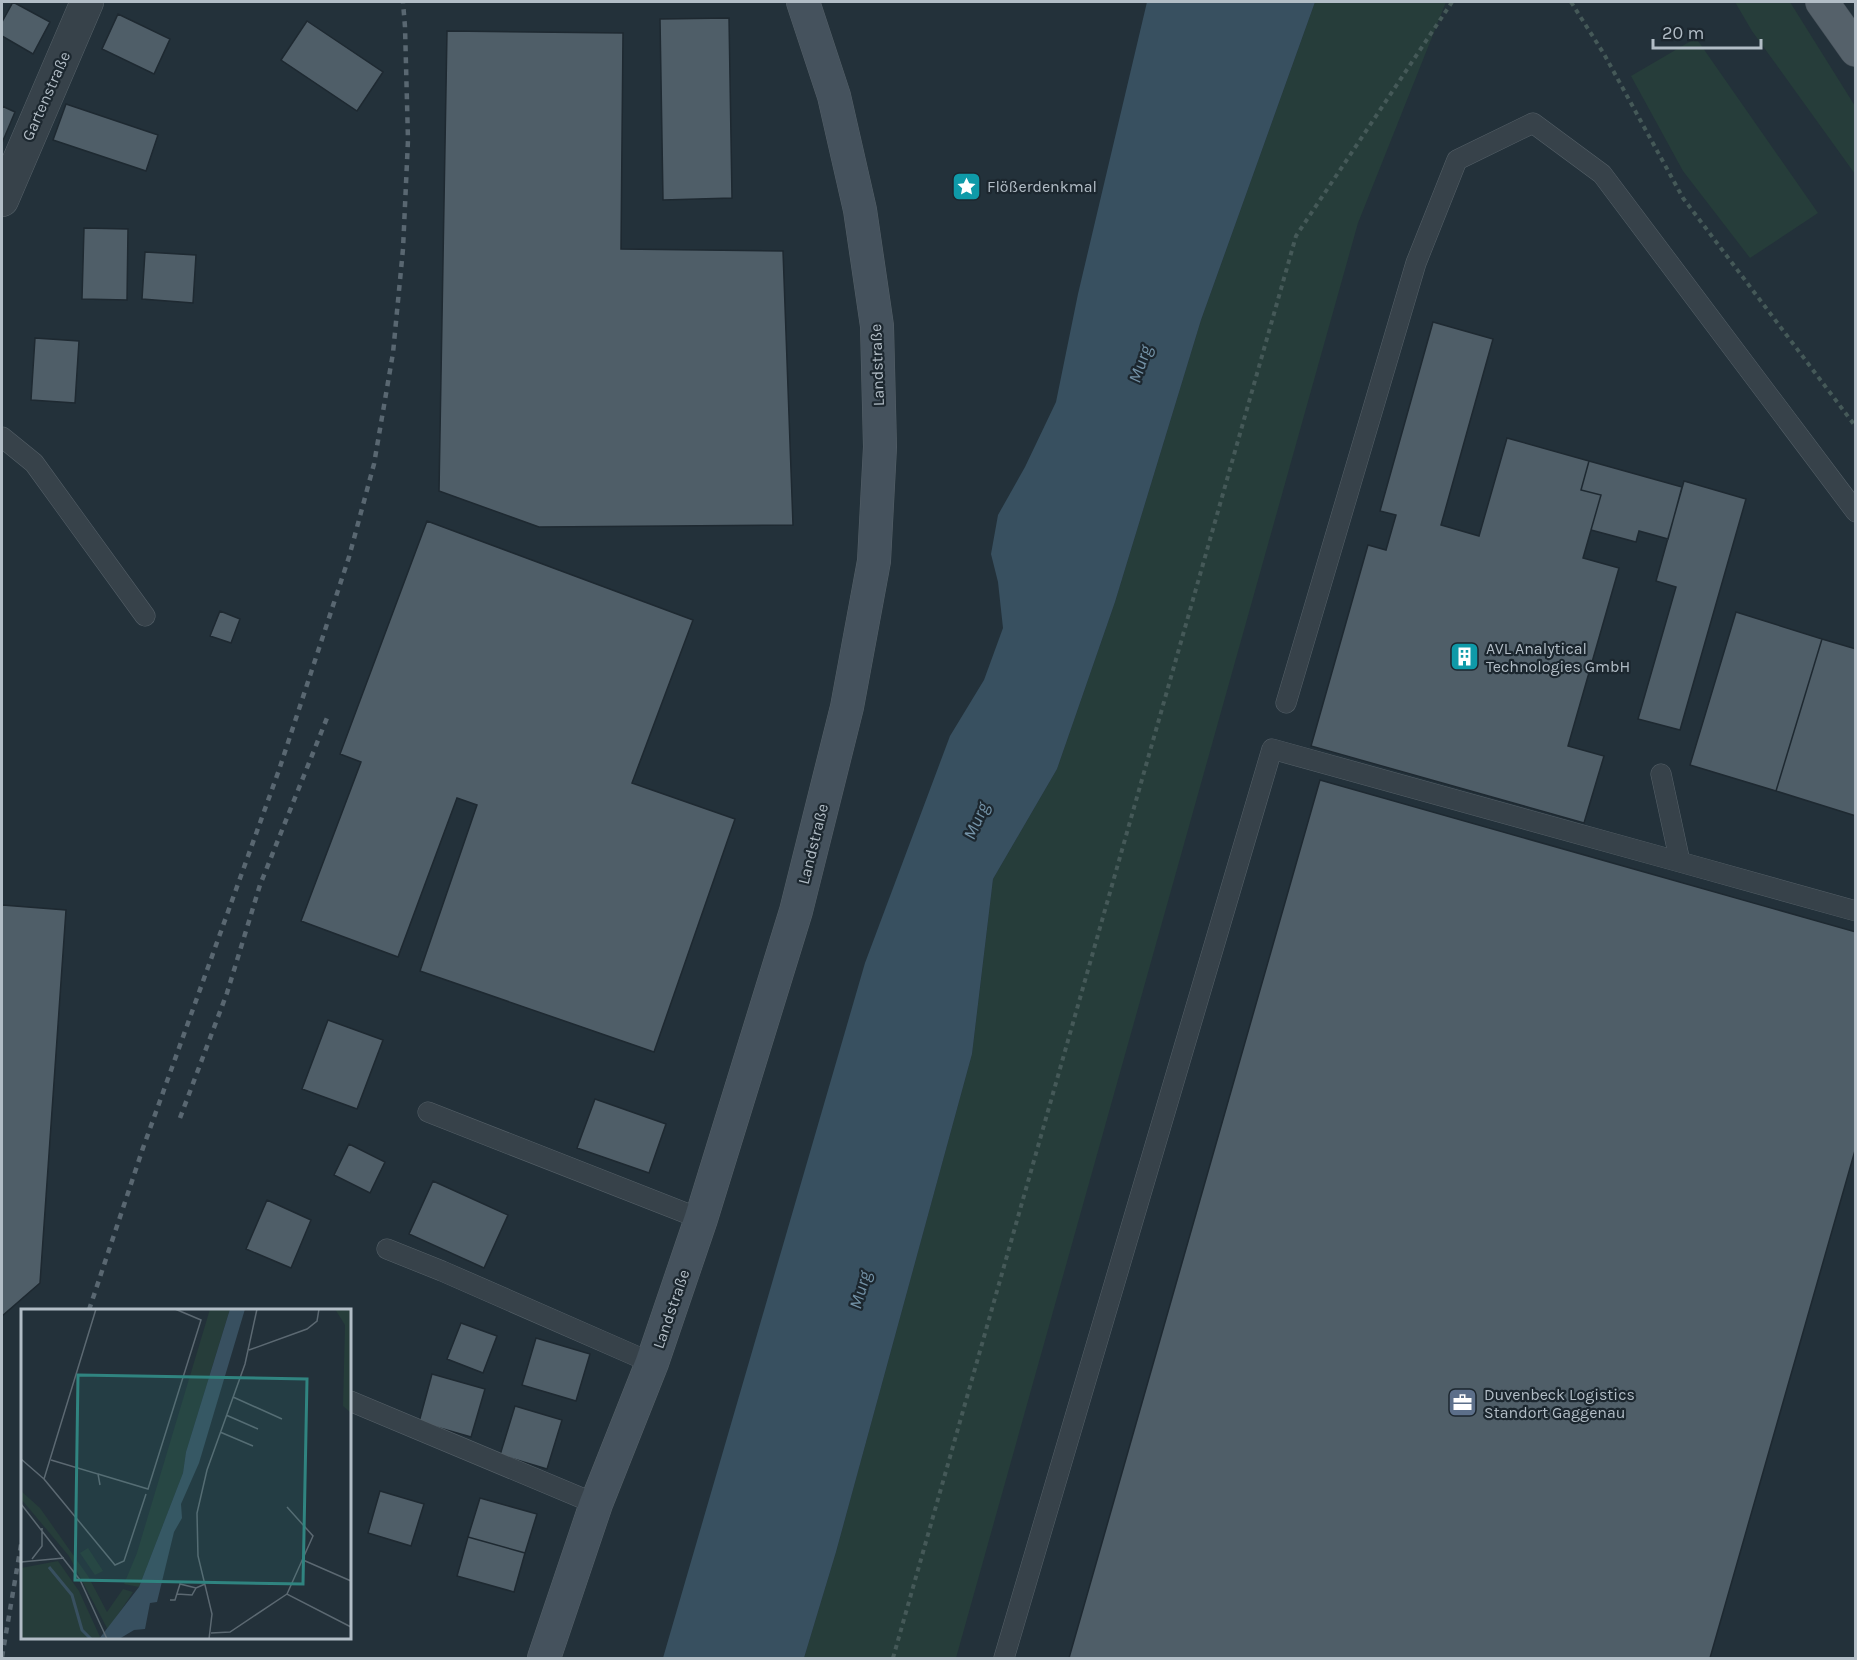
<svg xmlns="http://www.w3.org/2000/svg" width="1857" height="1660" viewBox="0 0 1857 1660" font-family="Karla,sans-serif">
	<rect width="100%" height="100%" fill="#23313a"/>
	<!-- green -->
	<path fill="#263d3a" d="M1315,2H1446L1358,223L956,1658H804L836,1552L972,1054L993,879L1057,769L1115,602L1201,320Z
		M1735,2H1790L1855,106V174L1752,31Z
		M1696,38L1818,213L1750,258L1683,171L1631,76Z"/>
	<!-- water -->
	<path fill="#385060" d="M1147,2H1315L1201,320L1115,602L1057,769L993,879L972,1054L836,1552L804,1658H663L865,963L950,736L984,680L1003,628L998,582L991,554L998,515L1025,467L1056,402L1078,294Z"/>
	<!-- building -->
	<path fill="#4f5e68" stroke="#1e2931" stroke-width="1.5" d="M13,2L50,22L33,54L2,36V22Z
		M118,14L170,39L154,74L102,49Z
		M729,18L732,198L663,200L660,19Z
		M307,21L383,72L357,111L281,60Z
		M447,31L623,33L621,249L783,251L793,525L539,527L439,491Z
		M66,104L158,135L146,171L53,140Z
		M2,106L15,112L2,143Z
		M84,228L128,229L127,300L82,299Z
		M145,252L196,255L193,303L142,299Z
		M1433,322L1493,339L1441,525L1479,536L1507,438L1589,461L1581,490L1601,495L1583,558L1619,568L1568,746L1604,756L1584,823L1311,746L1368,545L1386,550L1396,515L1380,511Z
		M35,338L79,341L75,403L31,400Z
		M1589,461L1682,487L1668,539L1639,531L1636,542L1591,530L1601,495L1581,490Z
		M1684,481L1746,499L1680,730L1638,719L1676,587L1656,581Z
		M427,521L693,620L632,783L735,819L654,1052L420,971L477,805L457,798L398,957L301,921L361,762L340,754Z
		M220,611L240,619L231,643L210,636Z
		M1736,612L1822,639L1776,791L1690,765Z
		M1822,639L1856,649V816L1776,791Z
		M1320,780L1856,932V1147L1710,1658H1069Z
		M2,905L66,910L40,1283L2,1316Z
		M328,1020L383,1040L357,1109L302,1089Z
		M595,1099L666,1124L649,1173L577,1148Z
		M349,1144L385,1162L370,1193L334,1175Z
		M433,1181L508,1215L484,1268L409,1234Z
		M267,1200L311,1220L291,1268L246,1249Z
		M461,1323L497,1336L483,1373L447,1359Z
		M536,1338L590,1354L576,1401L522,1385Z
		M432,1374L485,1389L471,1437L419,1422Z
		M515,1406L562,1420L547,1469L500,1455Z
		M380,1491L424,1504L411,1546L368,1533Z
		M480,1498L537,1514L525,1553L468,1537Z
		M468,1537L525,1553L514,1592L457,1576Z"/>
	<g fill="none" stroke-linecap="round" stroke-linejoin="round">
		<defs>
			<path id="lane" d="M2,437L34,463L145,616
				M1286,703L1416,263L1457,160L1533,123L1602,174L1856,512
				M1661,774L1680,862L1856,911
				M428,1112L701,1219
				M387,1249L442,1271L652,1363
				M350,1401L596,1504
				M1004,1658L1272,749L1680,862"/>
			<path id="street" d="M2,200L87,2"/>
			<path id="secondary" d="M544,1658L596,1504L652,1363L701,1219L796,911L847,707L874,561L880,447L877,326L860,210L834,96L803,2"/>
			<path id="primary" d="M1822,2L1856,50"/>
		</defs>
		<!-- lane casing -->
		<use href="#lane" stroke="#556068" stroke-width="21"/>
		<!-- street casing -->
		<use href="#street" stroke="#556068" stroke-width="34"/>
		<!-- secondary casing -->
		<use href="#secondary" stroke="#556068" stroke-width="34"/>
		<!-- primary casing -->
		<use href="#primary" stroke="#434e56" stroke-width="34"/>
		<!-- path -->
		<path stroke="#455958" stroke-width="4" stroke-dasharray="4.5 4.5" stroke-linecap="butt" d="M1571,2L1604,54L1683,198L1856,427
			M893,1658L1296,236L1452,2"/>
		<!-- lane -->
		<use href="#lane" stroke="#37424a" stroke-width="20"/>
		<!-- street -->
		<use href="#street" stroke="#37424a" stroke-width="33"/>
		<!-- secondary -->
		<use href="#secondary" stroke="#45525d" stroke-width="33"/>
		<!-- primary -->
		<use href="#primary" stroke="#55616a" stroke-width="33"/>
		<!-- rail -->
		<path stroke="#596771" stroke-width="4.5" stroke-dasharray="6 6" stroke-linecap="butt" d="M180,1118L227,993L260,885L329,713
			M89,1310L143,1148L279,770L349,557L374,464L393,353L403,249L408,140L405,27L403,2
			M2,1657L22,1539"/>
	</g>
	<!-- icons -->
	<defs>
		<symbol id="sight-square" viewBox="-11 -11 22 22"><rect x="-9" y="-9" width="18" height="18" rx="4" fill="#0f9aa8" stroke="#1c272f"/><path d="M0-6L1.8-2.2L6-1.7L2.9 1.2L3.7 5.4L0 3.3L-3.7 5.4L-2.9 1.2L-6-1.7L-1.8-2.2Z" fill="#fff"/></symbol>
		<symbol id="building-square" viewBox="-11 -11 22 22"><rect x="-9" y="-9" width="18" height="18" rx="4" fill="#0f9aa8" stroke="#1c272f"/><path d="M-4-6H4V6H1V3H-1V6H-4ZM-2.5-4.3h1.7v1.8h-1.7ZM.8-4.3h1.7v1.8H.8ZM-2.5-1h1.7V.8h-1.7ZM.8-1h1.7V.8H.8Z" fill="#fff"/></symbol>
		<symbol id="office-square" viewBox="-11 -11 22 22"><rect x="-9" y="-9" width="18" height="18" rx="4" fill="#5c6f8a" stroke="#1c272f"/><path d="M-6-3h4V-5.5h4V-3h4V5H-6ZM-1-4.5V-3h2v-1.5ZM-6 0V1H6V0Z" fill="#fff"/></symbol>
	</defs>
	<g fill-rule="evenodd">
		<use href="#sight-square" x="950" y="170" width="33" height="33"/>
		<use href="#building-square" x="1448" y="640" width="33" height="33"/>
		<use href="#office-square" x="1446" y="1386" width="33" height="33"/>
	</g>
	<g text-anchor="middle" dominant-baseline="central" stroke-width="4.5" stroke-linejoin="round" paint-order="stroke">
		<!-- street labels -->
		<g font-size="16" fill="#b2bdc6" stroke="#1c272f">
			<text transform="translate(46 96) rotate(-66)">Gartenstraße</text>
			<text transform="translate(877 365) rotate(-92)">Landstraße</text>
			<text transform="translate(813 844) rotate(-76)">Landstraße</text>
			<text transform="translate(671 1309) rotate(-71)">Landstraße</text>
		</g>
		<!-- poi labels -->
		<g font-size="16" fill="#b2bdc6" stroke="#1c272f" text-anchor="start">
			<text x="987" y="186">Flößerdenkmal</text>
			<text x="1486" y="648">AVL Analytical<tspan x="1486" dy="18">Technologies GmbH</tspan></text>
			<text x="1484" y="1394">Duvenbeck Logistics<tspan x="1484" dy="18">Standort Gaggenau</tspan></text>
		</g>
		<!-- water labels -->
		<g font-size="18" font-style="italic" fill="#7493a8" stroke="#1c272f">
			<text transform="translate(1140 364) rotate(-71)">Murg</text>
			<text transform="translate(976 821) rotate(-66)">Murg</text>
			<text transform="translate(860 1290) rotate(-74)">Murg</text>
		</g>
	</g>
	<!-- overview -->
	<g transform="translate(21 1309)">
		<rect width="330" height="330" fill="#23313a"/>
		<path d="M189,0H209L165,143L162,164L118,278L103,275L116,244ZM314,0H330V104L322,97L324,16ZM0,182L19,199L67,267L86,303L102,280L112,283L87,321L48,247L0,190ZM67,239L82,262L74,266L59,244ZM37,252L58,282L80,330H0V259Z" fill="#263d3a"/>
		<path d="M209,0H224L178,154L160,195L161,209L153,223L136,293L129,294L124,320L113,321L98,330H78L118,278L162,164L165,143Z" fill="#385060"/>
		<path fill="none" stroke="#385060" stroke-width="3" d="M28,258L51,286L61,321L70,330"/>
		<path fill="none" stroke="#5c6972" stroke-width="1.5" d="M75,0L23,170L94,256L103,252L125,185M228,41L286,20L296,12L298,0M212,88L261,110M205,106L237,120M199,123L232,137M0,150L23,170M30,151L77,165L79,176M77,165L127,180L180,11L154,0M0,195L59,271L86,330M266,198L292,227L266,285M11,250L21,237V219M282,251L330,272M0,253L43,249M156,285L171,286L175,279M149,291H154L159,275L175,279L184,275M190,324L209,323L266,285L330,318M188,330L191,305L177,247L176,204L186,161L224,55L236,0"/>
		<path fill="#308480" fill-opacity="0.15" stroke="#308480" stroke-width="3" d="M57,66L286,70L282,275L54,271Z"/>
		<rect width="330" height="330" fill="none" stroke="#b2bdc6" stroke-width="3"/>
	</g>
	<!-- border -->
	<rect width="1857" height="1660" fill="none" stroke="#b2bdc6" stroke-width="6"/>
	<!-- scale -->
	<path d="M1653 39v9h108v-9" fill="none" stroke="#b2bdc6" stroke-width="3"/>
	<text x="1662" y="39" font-size="18" fill="#b2bdc6" stroke="#1c272f" stroke-width="4.5" paint-order="stroke">20 m</text>
</svg>
